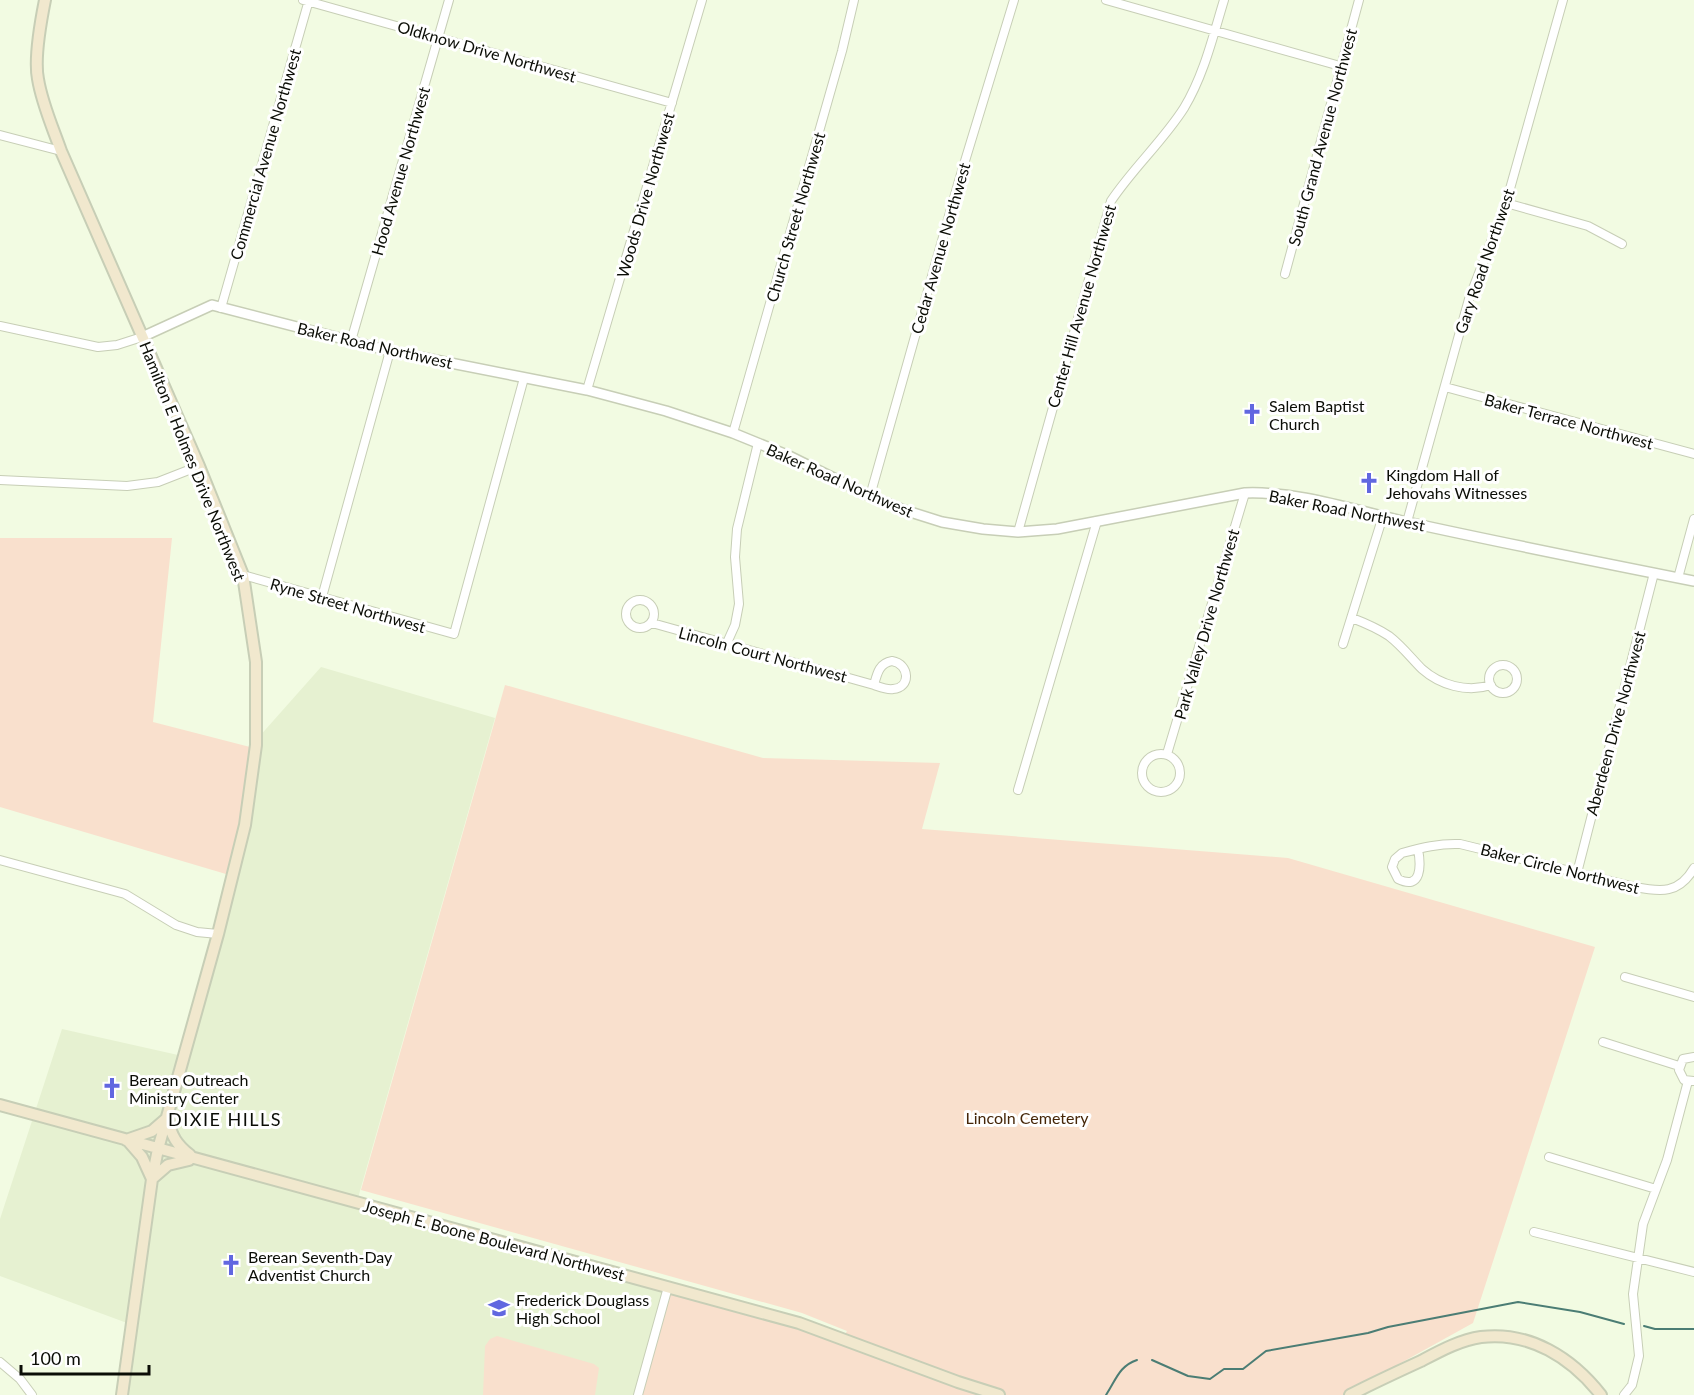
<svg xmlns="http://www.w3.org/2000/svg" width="1694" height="1395" viewBox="0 0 1694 1395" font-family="Lato,sans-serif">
	<rect width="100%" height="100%" fill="#f2fbe2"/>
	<!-- built -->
	<path fill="#e6f1d1" d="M321,667L495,718L356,1205L669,1293L641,1395H120L127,1323L0,1276V1219L62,1029L187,1057L236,877L250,747Z"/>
	<!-- green -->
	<path fill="#f9e0cd" d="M0,538H172L153,722L250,747L236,877L0,807Z
		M505,685L763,758L940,763L922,829L1288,858L1595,947L1473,1323L1343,1395H641L669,1293L797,1329L839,1344L847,1331L802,1313L361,1190Z
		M497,1336L594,1364L599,1368L595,1395H483L485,1346L490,1339Z"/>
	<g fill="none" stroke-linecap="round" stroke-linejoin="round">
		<!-- stream -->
		<path stroke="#4b7d74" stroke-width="2" d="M1644,1326L1655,1329H1694
			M1152,1360L1188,1376L1210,1379L1224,1369H1243L1266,1351L1368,1333L1388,1327L1518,1302L1580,1312L1624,1324
			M1106,1395C1116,1380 1119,1366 1137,1360"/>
		<defs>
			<path id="minor" d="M303,0L672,103
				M1106,0L1340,66
				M0,135L61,151
				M1506,203L1588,226L1622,244
				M1285,274L1359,0
				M221,308L309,0
				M0,326L98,347L117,345L142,337
				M351,341L449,0
				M1445,387L1694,454
				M587,390L702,0
				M733,433L842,51L854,0
				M0,480L127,486L158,482L199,466
				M870,496L958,184L1014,0
				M1407,522L1469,299L1506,203L1563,0
				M1018,532L1111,201C1133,168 1163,141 1184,108C1204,75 1213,36 1224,0
				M243,575L454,634L524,378
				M1678,578L1694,519
				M322,597L390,351
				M626 614a14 14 0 1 1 28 0a14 14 0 1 1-28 0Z
				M1352,618C1365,623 1377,628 1389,636C1402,646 1411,658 1422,669C1440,685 1467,693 1491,685
				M652,623L874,685
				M1343,644L1383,516
				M726,645L735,625L739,604L735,557L737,529L758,443
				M892,661C910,664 911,688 893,689C887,690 880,687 874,685C877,674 879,663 892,661Z
				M1489 679a14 14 0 1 1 28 0a14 14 0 1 1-28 0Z
				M1142 773a19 19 0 1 1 38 0a19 19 0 1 1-38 0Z
				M1167,754L1245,493
				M1018,790L1097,521
				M1418,849C1421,865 1422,891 1398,879L1392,867L1395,859L1402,853C1421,848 1440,843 1460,844L1635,887C1661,892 1679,894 1694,868
				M0,860L125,894L176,925L197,932L218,934
				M1577,873L1654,573
				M1625,977L1694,997
				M1603,1042L1679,1066
				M1694,1057L1683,1059L1679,1070L1684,1080L1694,1081
				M1549,1157L1656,1189
				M1534,1232L1694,1272
				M0,1362L20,1379L32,1395
				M638,1395L668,1287
				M1624,1395L1632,1385L1639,1356L1633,1294L1643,1224L1667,1160L1688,1081"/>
			<path id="tertiary" d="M142,337L212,305L390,351L587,390L666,411L733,433L787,455L870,496L904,510L942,522L983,529L1018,532L1057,529L1245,493C1299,491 1353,510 1407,522C1502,543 1598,562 1694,581"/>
			<path id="secondary" d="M45,0C41,20 34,59 38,79C42,104 53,128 61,151L199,466L243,575L256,662V745L245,825L218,934L158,1149L152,1179L122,1395
				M0,1105L799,1323L958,1382L999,1395
				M168,1119C171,1136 177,1145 190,1155
				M126,1140L152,1131L167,1118
				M129,1142L142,1157L152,1179
				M153,1178L168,1165L189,1160
				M1350,1395C1373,1383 1397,1372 1421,1361C1440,1351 1460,1340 1481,1337C1530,1331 1572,1358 1601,1395"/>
		</defs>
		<!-- minor casing -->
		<use href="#minor" stroke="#c7ceb6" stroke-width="10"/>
		<!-- tertiary casing -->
		<use href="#tertiary" stroke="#c7ceb6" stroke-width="12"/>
		<!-- secondary casing -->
		<use href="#secondary" stroke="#c7ceb6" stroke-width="14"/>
		<!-- minor -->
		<use href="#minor" stroke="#fff" stroke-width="8"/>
		<!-- tertiary -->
		<use href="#tertiary" stroke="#fff" stroke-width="9"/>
		<!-- secondary -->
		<use href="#secondary" stroke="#f1e8ce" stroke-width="10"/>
	</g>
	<!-- icons -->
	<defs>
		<symbol id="church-bare" viewBox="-9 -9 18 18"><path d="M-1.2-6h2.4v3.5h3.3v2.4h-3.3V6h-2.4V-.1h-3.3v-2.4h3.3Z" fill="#6167e0" stroke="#fff" stroke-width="2.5" paint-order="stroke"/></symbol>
		<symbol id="school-bare" viewBox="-9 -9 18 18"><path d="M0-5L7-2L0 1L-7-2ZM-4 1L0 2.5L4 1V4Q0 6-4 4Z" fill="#6167e0" stroke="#fff" stroke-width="2.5" paint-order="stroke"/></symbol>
	</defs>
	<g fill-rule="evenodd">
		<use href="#church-bare" x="1237" y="399" width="30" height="30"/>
		<use href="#church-bare" x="1354" y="468" width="30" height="30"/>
		<use href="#church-bare" x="97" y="1073" width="30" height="30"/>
		<use href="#church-bare" x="216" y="1250" width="30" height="30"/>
		<use href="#school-bare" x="484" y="1293" width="30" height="30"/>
	</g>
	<g text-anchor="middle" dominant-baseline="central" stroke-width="6" stroke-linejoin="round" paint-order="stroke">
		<!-- street labels -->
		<g font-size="16" fill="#0b0d06" stroke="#fff">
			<text transform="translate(487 51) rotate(16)">Oldknow Drive Northwest</text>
			<text transform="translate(1322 137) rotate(-75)">South Grand Avenue Northwest</text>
			<text transform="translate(265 154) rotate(-74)">Commercial Avenue Northwest</text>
			<text transform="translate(400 171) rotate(-74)">Hood Avenue Northwest</text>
			<text transform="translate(645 195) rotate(-74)">Woods Drive Northwest</text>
			<text transform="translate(795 217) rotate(-74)">Church Street Northwest</text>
			<text transform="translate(940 248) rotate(-74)">Cedar Avenue Northwest</text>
			<text transform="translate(1484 261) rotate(-71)">Gary Road Northwest</text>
			<text transform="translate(1081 306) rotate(-74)">Center Hill Avenue Northwest</text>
			<text transform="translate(375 345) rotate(13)">Baker Road Northwest</text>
			<text transform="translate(1569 421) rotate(15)">Baker Terrace Northwest</text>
			<text transform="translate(193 461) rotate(68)">Hamilton E Holmes Drive Northwest</text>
			<text transform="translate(840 480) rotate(24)">Baker Road Northwest</text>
			<text transform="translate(1347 510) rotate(11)">Baker Road Northwest</text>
			<text transform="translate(348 605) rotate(16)">Ryne Street Northwest</text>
			<text transform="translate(1206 624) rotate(-74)">Park Valley Drive Northwest</text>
			<text transform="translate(763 654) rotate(15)">Lincoln Court Northwest</text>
			<text transform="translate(1615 723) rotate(-75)">Aberdeen Drive Northwest</text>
			<text transform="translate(1560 868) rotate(14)">Baker Circle Northwest</text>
			<text transform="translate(494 1240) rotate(15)">Joseph E. Boone Boulevard Northwest</text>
		</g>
		<!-- poi labels -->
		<g font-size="16" fill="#0b0d06" stroke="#fff" text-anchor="start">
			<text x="1269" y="405">Salem Baptist<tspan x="1269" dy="18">Church</tspan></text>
			<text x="1386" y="474">Kingdom Hall of<tspan x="1386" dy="18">Jehovahs Witnesses</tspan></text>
			<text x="129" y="1079">Berean Outreach<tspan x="129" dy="18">Ministry Center</tspan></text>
			<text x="248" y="1256">Berean Seventh-Day<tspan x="248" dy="18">Adventist Church</tspan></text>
			<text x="516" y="1299">Frederick Douglass<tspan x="516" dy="18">High School</tspan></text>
		</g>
		<!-- park labels -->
		<g font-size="16" fill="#452608" stroke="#fff">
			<text x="1027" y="1117">Lincoln Cemetery</text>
		</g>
		<!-- neighbourhood labels -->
		<g font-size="18" letter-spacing="1.5" fill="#0b0d06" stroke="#fff">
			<text x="225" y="1119">DIXIE HILLS</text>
		</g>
	</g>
	<!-- scale -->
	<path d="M21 1365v9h128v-9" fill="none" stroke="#0b0d06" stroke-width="3"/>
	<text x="30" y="1365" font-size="18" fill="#0b0d06" stroke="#ffffff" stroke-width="4.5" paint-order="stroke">100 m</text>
</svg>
